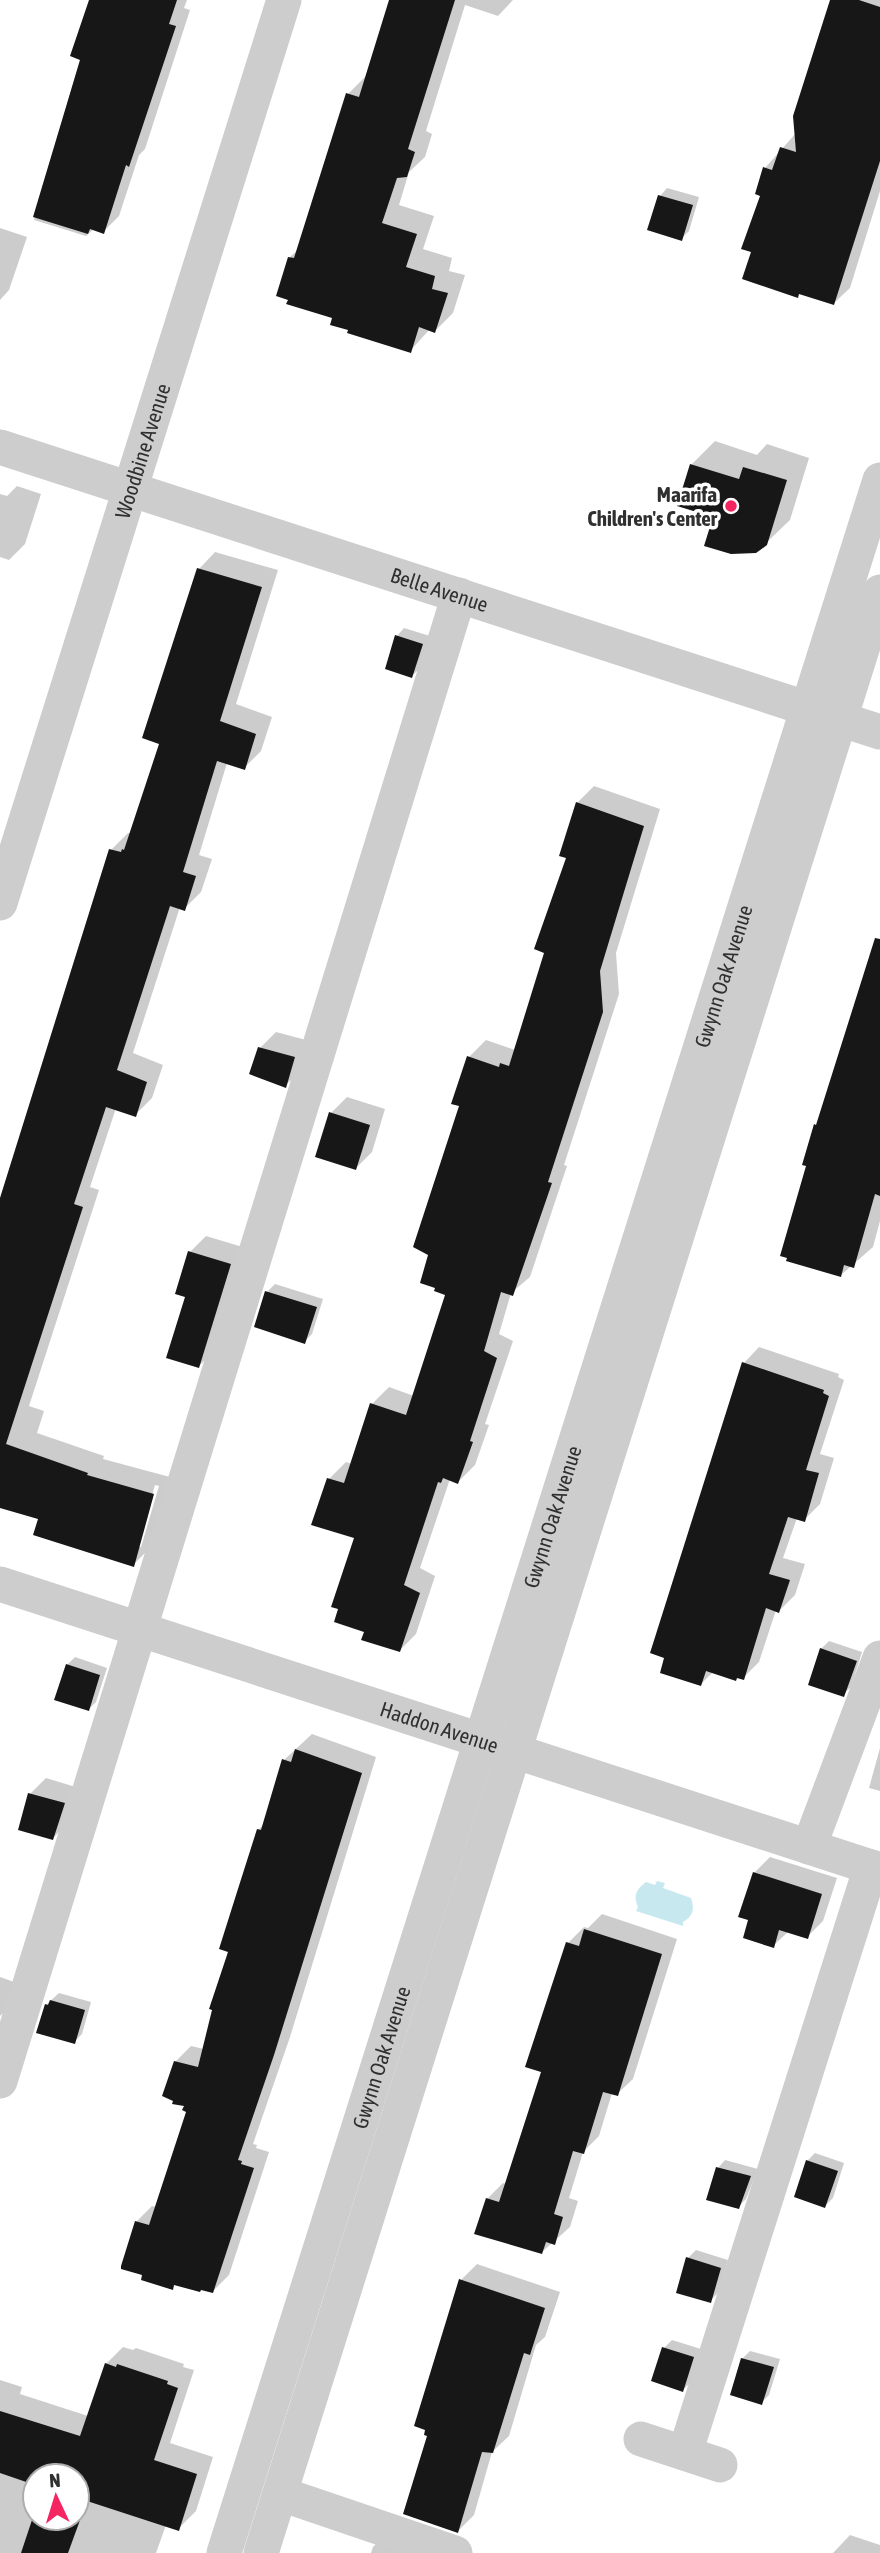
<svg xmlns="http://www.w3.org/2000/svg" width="880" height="2553" viewBox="0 0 880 2553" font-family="'Asap Condensed',sans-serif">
	<rect width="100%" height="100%" fill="#fff"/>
	<!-- water -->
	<path fill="#c8e8ef" d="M657,1881L665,1883L663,1888L691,1898C695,1910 693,1916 683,1922V1926L636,1911L638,1907C633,1895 636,1890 646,1882L655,1885Z"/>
	<!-- shadow -->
	<path fill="#0003" fill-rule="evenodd" d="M97,0H187L184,8L190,10L145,149L139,155L119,216L103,232L94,229L86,236L34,220Z
		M409,0H513L498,16L465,5L426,131L432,134L425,157L409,172L399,205L434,216L423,249L452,258L449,271L465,275L453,313L435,331L430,329L410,351L350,329L334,317L290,257L299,249L348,94L366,76Z
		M831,0H880V191L850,288L834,303L754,251L765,168L796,133Z
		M667,188L699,197L689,231L681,239L660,196Z
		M0,228L27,237L9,290L0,300Z
		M715,441L757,455L767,444L809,458L790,520L766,543L715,516L679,505L692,464Z
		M17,486L41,494L25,544L9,560L0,557V494L7,496Z
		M215,552L278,570L236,704L272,717L261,751L244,768L227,763L199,855L212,859L201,892L184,909L180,907L133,1053L163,1065L152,1098L135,1115L116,1108L90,1187L99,1190L29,1406L44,1411L37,1433L104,1456L103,1459L170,1477L150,1548L133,1565L40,1518L0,1506V1199L111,850L128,833L132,834L161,742L199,569ZM155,1485L159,1486L141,1547H137Z
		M404,628L430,636L420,668L412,676L397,636Z
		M594,786L660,809L616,953L619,994L564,1165L567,1166L530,1277L511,1293L499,1334L513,1341L485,1424L489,1425L475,1465L458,1482L450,1479L420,1568L435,1576L416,1634L400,1650L366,1631L356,1537L329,1479L346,1462L352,1464L372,1404L389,1387L414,1396L447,1293L430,1254L462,1105L469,1057L486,1040L515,1050L547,952L568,857L577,803Z
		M880,960V1221L873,1247L841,1275Z
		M276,1032L310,1041L301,1070L285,1086L260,1048Z
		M347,1097L385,1109L372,1152L356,1168L331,1113Z
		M206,1236L246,1248L215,1350L199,1366L187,1295L190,1252Z
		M275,1284L323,1299L312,1334L304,1342L267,1292Z
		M759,1347L839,1374L838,1377L844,1380L820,1454L834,1458L820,1504L804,1520L797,1518L783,1558L805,1564L795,1595L779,1611L776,1610L759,1662L743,1678L713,1672L701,1684L744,1363Z
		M829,1641L862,1652L851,1687L843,1694L821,1649Z
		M75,1657L107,1668L96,1702L89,1709L67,1665Z
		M312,1734L376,1757L290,2037L253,2144L257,2145L256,2148L269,2152L229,2275L213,2291L176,2283L172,2288L136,2222L152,2206L157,2207L188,2111L175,2062L191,2046L204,2049L258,1830L264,1824L284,1760Z
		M880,1748V1791L869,1788Z
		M46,1778L79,1788L69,1822L53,1838L30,1794Z
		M770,1857L837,1878L823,1921L807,1937L789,1931L773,1946L750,1919L754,1873Z
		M602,1914L677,1939L633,2079L617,2094L612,2093L599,2136L583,2152L569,2198L578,2201L570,2227L542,2252L487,2199L503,2183L507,2184L543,2071L527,2066L568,1943L584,1927L588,1928Z
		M0,1977L14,1982L5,2011L0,2016Z
		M59,1993L91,2002L82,2034L74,2042L46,2005Z
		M815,2153L844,2163L833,2198L825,2206L807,2161Z
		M725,2160L758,2169L746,2199L738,2207L718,2168Z
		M696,2250L728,2260L718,2293L710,2301L678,2292L688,2258Z
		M477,2264L560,2292L545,2337L536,2345L509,2436L492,2452L474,2515L458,2531L461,2280Z
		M672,2340L701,2349L691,2382L683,2390L653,2380L664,2348Z
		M123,2347L133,2350L136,2348L184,2364L183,2367L194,2370L170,2443L213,2457L196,2511L178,2529L166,2525L156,2553H0V2380L22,2387L20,2394L88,2416L106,2364ZM35,2476H77V2518H35Z
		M750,2351L780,2359L769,2395L761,2403L742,2359Z
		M395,2525L447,2553H371L373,2547Z
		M850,2535L880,2545V2553H833Z"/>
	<!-- building -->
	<path fill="#171717" d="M89,0H177L169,24L176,26L129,167L126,165L104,234L90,229L88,234L33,217L80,60L70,56Z
		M389,0H455L408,149L415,152L407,177L397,178L382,223L417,234L406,267L435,276L432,289L448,293L435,333L419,327L411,353L347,333L348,330L330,325L332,318L286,304L288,300L276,296L288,257L294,258L346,93L359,97Z
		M830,0H859L880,7V161L834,305L799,294L798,298L742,279L751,252L741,249L760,196L755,194L763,167L772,170L780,147L796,152L793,116Z
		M658,195L693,205L682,241L647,230Z
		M690,464L739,479L743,467L787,480L767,545L756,553L731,554L704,546L713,517L677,506Z
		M197,568L262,587L220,721L256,734L245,770L217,761L183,872L196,876L185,911L170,906L117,1070L147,1082L136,1117L106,1107L74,1204L83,1207L6,1444L88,1473L87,1475L154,1494L134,1567L33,1535L38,1519L0,1508V1198L109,849L121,852L122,849L124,850L159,744L142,738Z
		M395,635L423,644L412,678L385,669Z
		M576,802L644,826L600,971L603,1012L548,1182L552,1183L513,1296L501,1292L484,1351L497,1358L470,1441L473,1442L458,1484L443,1478L441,1483L438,1482L404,1585L420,1593L400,1652L361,1640L364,1632L334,1622L338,1609L331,1607L354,1538L311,1525L327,1478L344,1483L370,1403L406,1415L445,1295L434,1291L435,1288L420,1283L428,1255L413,1247L459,1106L451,1104L467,1056L499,1067L500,1063L509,1066L544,953L534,949L566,858L559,856Z
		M875,938L880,939V1196L875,1194L854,1268L844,1265L841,1277L786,1261L787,1258L780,1256L806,1166L802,1165L814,1124L816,1125Z
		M258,1047L295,1057L286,1088L249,1074Z
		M329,1112L370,1125L356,1170L315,1157Z
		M188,1251L231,1264L199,1368L166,1358L185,1297L175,1294Z
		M265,1291L317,1307L305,1344L254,1327Z
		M742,1362L824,1390L823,1393L829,1396L806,1470L819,1473L805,1522L788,1517L769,1574L790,1580L779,1613L766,1608L744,1680L737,1678L736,1681L706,1671L701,1686L660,1673L664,1658L650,1653Z
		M820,1648L857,1661L844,1697L808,1685Z
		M66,1664L100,1675L89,1711L54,1700Z
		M295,1749L362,1773L274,2055L238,2160L242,2161L241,2164L254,2168L213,2293L201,2290L200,2292L174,2285L173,2290L141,2280L142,2275L121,2269V2266L135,2221L149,2225L186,2112L182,2110L184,2106L172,2104L173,2101L162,2096L174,2061L198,2067L212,2010L209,2009L228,1952L219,1949L237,1892L257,1829L261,1830L282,1759L291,1762Z
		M28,1793L65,1803L53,1840L18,1830Z
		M753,1872L822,1894L808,1939L779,1930L774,1948L743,1938L748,1920L738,1917Z
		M584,1929L662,1954L618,2096L603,2092L584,2154L573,2151L554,2214L563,2217L555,2245L546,2242L542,2254L474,2234L486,2198L499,2202L541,2072L525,2067L566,1942L579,1946Z
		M50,2000L85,2010L75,2044L36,2033L45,2004L48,2005Z
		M806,2160L838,2171L825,2208L794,2197Z
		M716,2167L751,2176L739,2209L706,2200Z
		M686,2257L721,2268L711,2303L676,2293Z
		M459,2279L545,2308L530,2355L524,2353L493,2453L482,2452L458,2533L403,2514L427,2436L424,2435L425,2430L414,2426Z
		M662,2347L694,2357L683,2392L651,2381Z
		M741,2358L774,2367L762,2405L730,2395Z
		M105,2363L116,2367L117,2364L168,2381L167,2384L178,2388L154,2460L197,2474L179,2531L87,2501L68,2553H21L35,2511V2518H77V2476H35V2485L0,2473V2411L80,2436Z"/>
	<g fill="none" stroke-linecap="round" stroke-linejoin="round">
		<!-- minor -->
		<g stroke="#cdcdcd" stroke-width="35">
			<path id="s1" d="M0,447L880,732"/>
			<path id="s2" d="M0,903L284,0"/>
			<path id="s3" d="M0,1584L880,1870"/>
			<path d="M809,1847L880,1658"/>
			<path d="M0,2081L459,595"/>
			<path d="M641,2439L720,2465"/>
			<path d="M685,2453L871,1867"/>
			<path d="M281,2494L455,2553"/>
			<path id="s4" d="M224,2553L880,480"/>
			<path d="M261,2553L880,592"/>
		</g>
	</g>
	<!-- markers -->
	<circle fill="#f42560" stroke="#fff" stroke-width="2.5" cx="731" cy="506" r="7"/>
	<g text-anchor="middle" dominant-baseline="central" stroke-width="7" stroke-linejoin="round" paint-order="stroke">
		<!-- street labels -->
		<g font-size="21" fill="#303030" stroke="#fff">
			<text stroke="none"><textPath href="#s2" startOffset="474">Woodbine Avenue</textPath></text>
			<text stroke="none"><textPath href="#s1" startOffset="462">Belle Avenue</textPath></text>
			<text stroke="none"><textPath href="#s4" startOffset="1654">Gwynn Oak Avenue</textPath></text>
			<text stroke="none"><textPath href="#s4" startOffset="1087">Gwynn Oak Avenue</textPath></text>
			<text stroke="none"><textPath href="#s3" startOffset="462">Haddon Avenue</textPath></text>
			<text stroke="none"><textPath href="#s4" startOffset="520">Gwynn Oak Avenue</textPath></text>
		</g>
		<!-- poi labels -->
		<g font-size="21" font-weight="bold" fill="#303030" stroke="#fff" text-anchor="end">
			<text x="717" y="494">Maarifa<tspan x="717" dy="24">Children's Center</tspan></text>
		</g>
	</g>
	<!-- north arrow -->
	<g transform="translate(56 2497) rotate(356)"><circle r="33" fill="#ffffff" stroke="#acacac" stroke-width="2"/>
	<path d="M0-5L12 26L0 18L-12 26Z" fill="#f42560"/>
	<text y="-10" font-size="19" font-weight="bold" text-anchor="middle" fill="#303030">N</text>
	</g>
</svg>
